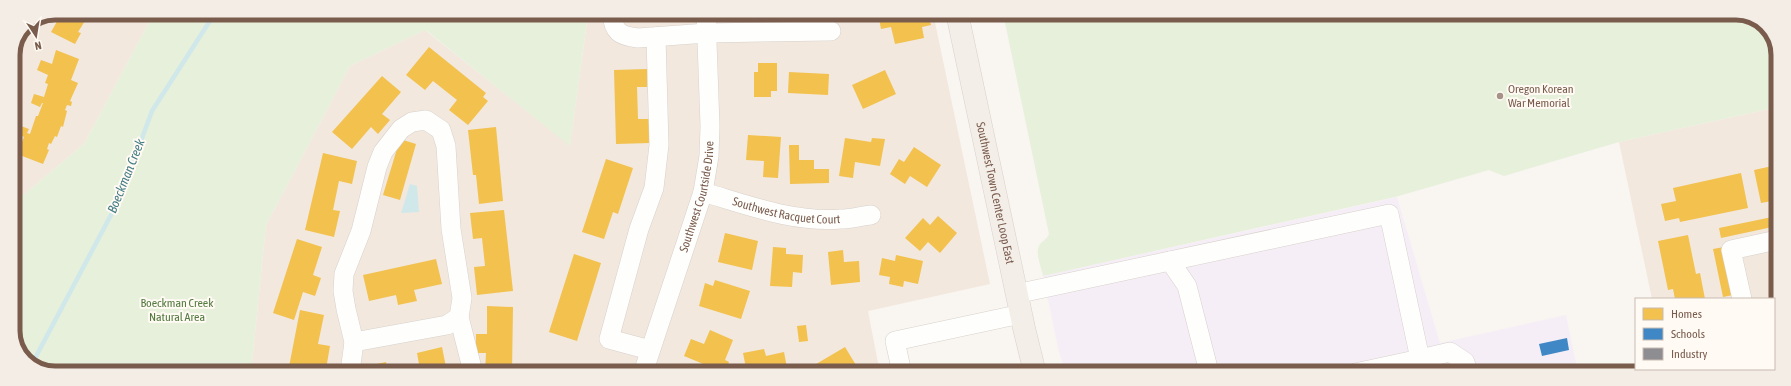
<svg xmlns="http://www.w3.org/2000/svg" width="1791" height="386" viewBox="0 0 1791 386" font-family="'Asap Condensed',sans-serif">
	<rect width="100%" height="100%" fill="#f9f5f0"/>
	<!-- residential -->
	<path fill="#f2e8de" d="M55,13H154L84,144L13,204V54L25,25Z
		M587,13H933L990,284L868,311L880,373L251,372L266,225L350,66L425,30L570,145L588,15Z
		M1778,107L1777,339L1774,345V299H1652L1619,142Z
		M1667,369H1747L1737,373H1668Z"/>
	<!-- education -->
	<path fill="#f6eef6" d="M1397,197L1440,343L1566,315L1578,373H1066L1059,352L1043,276Z"/>
	<!-- green -->
	<path fill="#e7f0db" d="M154,13H587L588,14L570,146L427,31H423L350,66L266,225L251,372H47L25,361L13,337V204L84,144Z
		M1003,13L1744,14L1768,27L1778,49V107L1619,142L1504,176L1489,170L1395,197L1043,276C1042,269 1035,254 1039,246C1041,241 1047,240 1049,234Z"/>
	<!-- water -->
	<path fill="#d0e8ea" d="M410,184L417,186L419,212L401,213Z"/>
	<!-- homes -->
	<path fill="#f2c14e" d="M55,13H90L78,32L81,33L75,44L51,32L59,18L51,14Z
		M878,13H928L931,25L922,27L924,38L895,44L891,27L881,29Z
		M429,47L486,93L483,97L488,101L468,125L449,110L457,100L433,81L425,90L406,75Z
		M56,50L79,59L71,80L78,83L70,101L72,102L71,106L67,105L65,110L67,111L63,127L61,126L57,137L55,136L51,144L49,143L47,149L49,150L43,164L17,154L24,137L18,134L21,126L29,129L27,133L30,134L36,116H38L43,103H42L40,107L31,103L34,94L44,97L48,84L45,83L48,75L37,70L41,60L52,64Z
		M758,63H777V91H771V97H754V72H758Z
		M647,69V87H637L638,119H649L650,143L616,144L614,70Z
		M885,70L896,94L863,109L852,85Z
		M789,72L829,74L828,95L788,93Z
		M382,76L401,92L382,114L390,120L378,134L371,127L352,149L332,132Z
		M496,127L503,201L479,204L476,175H473L468,130Z
		M748,135L781,137L778,178L763,177L764,161L746,160Z
		M845,138L871,142L872,138L885,139L880,166L855,162L853,178L839,176Z
		M400,139L416,144L400,200L383,195Z
		M789,145H799V160H814V169H829V183L790,184Z
		M914,147L941,165L927,187L910,176L905,184L890,174L899,159L904,162Z
		M323,153L357,161L352,184L339,181L333,210L340,211L334,237L305,230Z
		M606,159L633,168L618,214L613,212L604,239L582,232Z
		M1777,165V200L1761,203L1754,170Z
		M1741,173L1748,208L1680,222L1679,218L1665,221L1661,204L1676,201L1673,188Z
		M504,210L513,291L477,295L474,267L485,266L482,238L473,239L470,213Z
		M938,216L957,233L940,253L928,242L920,251L905,238L923,218L930,225Z
		M1777,216V226L1721,238L1719,228Z
		M725,233L758,241L752,270L718,262Z
		M1688,235L1696,274L1700,273L1705,299H1675L1673,289L1668,290L1658,241Z
		M297,239L322,247L313,275L321,278L315,296L303,292L294,320L273,313Z
		M773,247L786,248V254L803,255L802,273L793,272L792,287L770,286Z
		M1724,247L1733,295L1723,297L1713,249Z
		M843,250L844,262L859,261L860,282L831,285L828,252Z
		M574,254L601,263L577,341L549,332Z
		M896,255L923,261L918,284L904,281L903,287L889,284L890,277L879,275L882,258L895,261Z
		M436,259L442,284L414,290L417,301L398,305L396,295L369,301L363,275Z
		M715,280L750,291L741,319L699,306L705,283L713,286Z
		M487,306L513,307L512,372H485L486,353H476V334H487Z
		M300,310L324,315L318,344L330,346L326,369L317,367L316,372H288Z
		M806,325L808,341L799,342L797,326Z
		M710,330L733,340L725,360L729,362L725,373L684,356L691,339L704,344Z
		M442,347L447,372H363L362,367L386,362L388,371L419,364L417,353Z
		M845,347L859,370L855,373H814L811,367Z
		M764,349L766,356L784,352L788,373H747L743,353Z"/>
	<!-- schools -->
	<path fill="#3f88c5" d="M1567,338L1569,350L1542,356L1539,344Z"/>
	<!-- industry -->
	<path fill="#8d8d92" d="M13,163L20,170L13,177Z"/>
	<g fill="none" stroke-linecap="round" stroke-linejoin="round">
		<!-- stream -->
		<path stroke="#d0e8ea" stroke-width="4.5" d="M32,364L120,198L152,111L215,13"/>
		<defs>
			<g id="minor">
				<path d="M612,13C613,32 620,36 638,38L707,33L831,31"/>
				<path d="M426,120L441,130L446,146L451,229L462,298L459,317L447,325L354,342L346,309L343,291L344,274L361,231L377,167L383,152L401,129L412,122Z"/>
				<path id="s1" d="M703,192C748,205 794,223 841,219C851,219 861,216 871,215"/>
				<path d="M1170,261L1187,286L1208,368L1212,373"/>
				<path d="M1016,294L1389,214L1420,359L1355,373"/>
				<path d="M1742,299L1731,250L1777,240"/>
				<path d="M459,317L473,372"/>
				<path d="M1774,338H1777"/>
				<path d="M650,350L609,339L639,229L654,188L659,145L656,37"/>
				<path d="M1420,359L1450,352L1465,362L1468,373"/>
				<path d="M350,372L354,342"/>
				<path id="s2" d="M643,373L703,192L709,156L710,126L706,13"/>
				<path d="M902,373L895,341L1021,314"/>
			</g>
			<g id="major">
				<path id="s3" d="M957,13L1024,328L1035,373"/>
			</g>
		</defs>
		<!-- minor casing -->
		<use href="#minor" stroke="#d7d1cb" stroke-width="20"/>
		<!-- major casing -->
		<use href="#major" stroke="#dad1cc" stroke-width="23"/>
		<!-- minor -->
		<use href="#minor" stroke="#fefefd" stroke-width="19"/>
		<!-- major -->
		<use href="#major" stroke="#f3eee8" stroke-width="22"/>
	</g>
	<!-- markers -->
	<circle fill="#a69286" stroke="#fffaf3" stroke-width="1.5" cx="1500" cy="96" r="4"/>
	<g text-anchor="middle" dominant-baseline="central" stroke-width="4" stroke-linejoin="round" paint-order="stroke">
		<!-- poi labels -->
		<g font-size="12" fill="#7a5c4d" stroke="#fffaf3" text-anchor="start">
			<text x="1508" y="89">Oregon Korean<tspan x="1508" dy="14">War Memorial</tspan></text>
		</g>
		<!-- street labels -->
		<g font-size="12" fill="#7a5c4d" stroke="#fffaf3">
			<text stroke="none"><textPath href="#s3" startOffset="184">Southwest Town Center Loop East</textPath></text>
			<text stroke="none"><textPath href="#s2" startOffset="185">Southwest Courtside Drive</textPath></text>
			<text stroke="none"><textPath href="#s1" startOffset="86">Southwest Racquet Court</textPath></text>
		</g>
		<!-- park labels -->
		<g font-size="12" fill="#537a41" stroke="#fffaf3">
			<text x="177" y="303">Boeckman Creek<tspan x="177" dy="14">Natural Area</tspan></text>
		</g>
		<!-- water labels -->
		<g font-size="13" font-style="italic" fill="#437c86" stroke="#fffaf3">
			<text transform="translate(126 176) rotate(-68)">Boeckman Creek</text>
		</g>
	</g>
	<!-- crop -->
	<path d="M0 0H1791V386H0ZM55 20H1736A35 35 0 0 1 1771 55V331A35 35 0 0 1 1736 366H55A35 35 0 0 1 20 331V55A35 35 0 0 1 55 20Z" fill="#f4ede6" fill-rule="evenodd"/>
	<path fill="none" stroke="#7a5c4d" stroke-width="5" d="M55 20H1736A35 35 0 0 1 1771 55V331A35 35 0 0 1 1736 366H55A35 35 0 0 1 20 331V55A35 35 0 0 1 55 20Z"/>
	<!-- legend -->
	<rect x="1635" y="298" width="140" height="72" fill="#fffaf3" stroke="#cabbb1"/>
	<rect x="1643" y="308" width="20" height="12" fill="#f2c14e" stroke="#cabbb1"/>
	<text x="1671" y="318" font-size="12" fill="#7a5c4d">Homes</text>
	<rect x="1643" y="328" width="20" height="12" fill="#3f88c5" stroke="#cabbb1"/>
	<text x="1671" y="338" font-size="12" fill="#7a5c4d">Schools</text>
	<rect x="1643" y="348" width="20" height="12" fill="#8d8d92" stroke="#cabbb1"/>
	<text x="1671" y="358" font-size="12" fill="#7a5c4d">Industry</text>
	<!-- north arrow -->
	<g transform="translate(36 36) rotate(168)" stroke="#fffaf3" stroke-width="3" paint-order="stroke">
	<path d="M0-3L7 15L0 10L-7 15Z" fill="#7a5c4d"/>
	<text y="-6" font-size="11" font-weight="bold" text-anchor="middle" fill="#7a5c4d">N</text>
	</g>
</svg>
